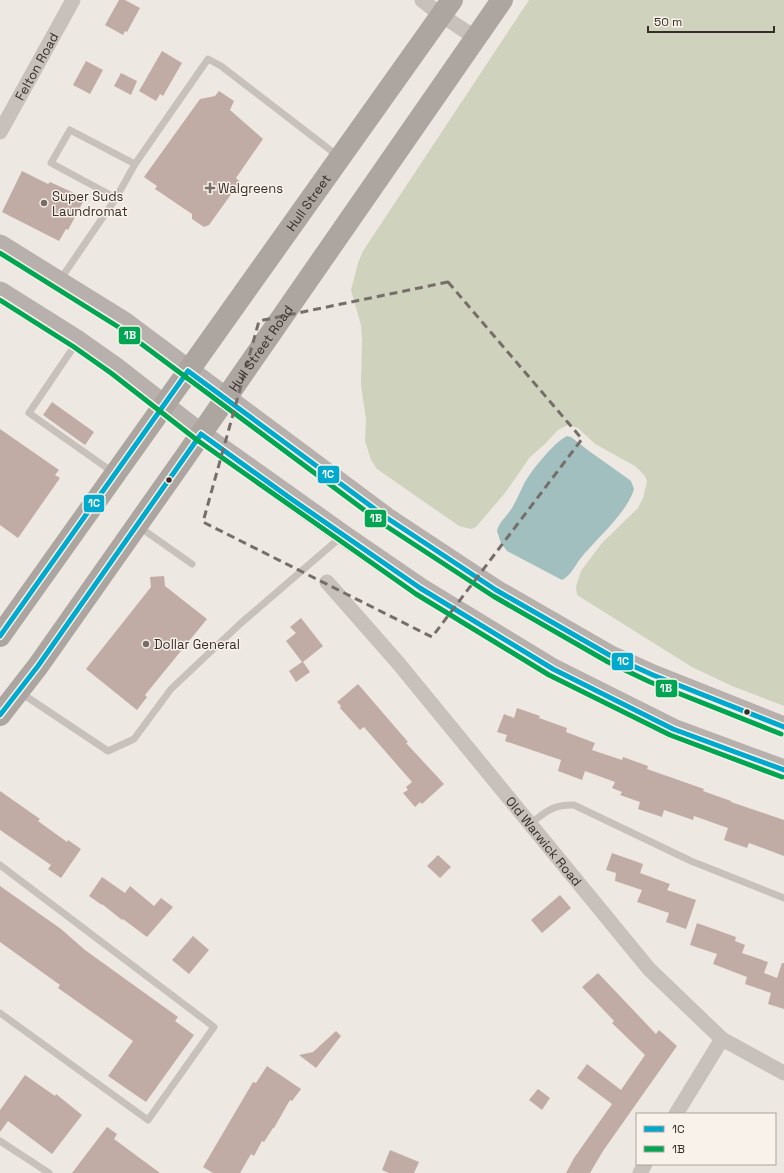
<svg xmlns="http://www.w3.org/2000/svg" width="784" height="1173" viewBox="0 0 784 1173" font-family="'Space Grotesk',sans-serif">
	<rect width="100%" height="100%" fill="#eee8e2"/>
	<!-- green -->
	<path fill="#cfd2bd" d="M529,0H784V706L732,686L692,667L577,595L576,587L581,571L602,543L638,508L643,498L647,482L645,476L635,466L595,444L578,428L568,425L558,430L545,444L530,457L505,493L476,527L471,529L459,526L377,469L371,460L365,441L366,419L361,386L362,339L361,325L351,290L358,263L363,251Z"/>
	<!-- water -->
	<path fill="#a0bfbe" d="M567,436L571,437L589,451L627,478L631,481L634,489C628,512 595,540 580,559C575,566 570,576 562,580L507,551L501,543L497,531C499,522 507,516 512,508C516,501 519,494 523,486C529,473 554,442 567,436Z"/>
	<!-- building -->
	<path fill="#c0aca4" d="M119,0H125L140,8L127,32L125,31L123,35L105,25Z
		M162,51L182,63L163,96L160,94L156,101L139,91Z
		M86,61L103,70L90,94L73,85Z
		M121,73L137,81L131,95L114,86Z
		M219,91L234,101L230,110L263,139L236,178L240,182L209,225L204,227L192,219V214L155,189L157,186L144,177L200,99L215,96Z
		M22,171L48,184L50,182L85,198L68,230L66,229L59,241L2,212Z
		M52,402L94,432L85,445L43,415Z
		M0,429L59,470L55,475L60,478L18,538L0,525Z
		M164,576L165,586L207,619L145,695L147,697L137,710L86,669L151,587L150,577Z
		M301,618L323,646L303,662L310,672L296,682L289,671L302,662L286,641L296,633L290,627Z
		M358,684L408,742L406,743L444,784L422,804L420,802L415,807L403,793L408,790L406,787L412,782L364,727L360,730L340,708L341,706L337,702Z
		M517,708L540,716L539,718L567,728L566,732L595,743L592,750L622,760L623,757L648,766L647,769L704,789L703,791L731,801V802L784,820V856L749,843L747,848L724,840L728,828L694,816L693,820L664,810L662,817L638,809L640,802L620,795L622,792L612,788L615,782L585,771L582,780L558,771L561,760L505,741L507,735L497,732L504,714L514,718Z
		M0,791L40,819L38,821L67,842L68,840L81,849L61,878L48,869L51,865L0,830Z
		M612,853L643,864L640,873L670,884L667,890L696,900L686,929L666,922L669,913L637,902L642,890L615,881L616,873L606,870Z
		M438,855L451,867L440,878L427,866Z
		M102,877L125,893L130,886L154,906L161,898L173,907L147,937L123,919L122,920L102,904V905L89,896Z
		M0,886L61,929L85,950L178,1017L175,1021L194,1035L146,1102L108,1076L133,1041L58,988L60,985L0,942Z
		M560,895L571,908L542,933L531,920Z
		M697,923L736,937L735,941L745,945L742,953L768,962L764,973L777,978L782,963H784V1009L768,1004L771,993L745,984L747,977L713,964L717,954L690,945Z
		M193,936L209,950L189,974L172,960Z
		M598,973L656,1034L659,1030L677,1046L603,1151L590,1173H566L574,1158L612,1104L577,1078L587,1064L621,1090L645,1055L612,1023L614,1021L582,987Z
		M336,1031L341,1036L316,1068L299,1055L313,1052Z
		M267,1066L301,1089L292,1101L290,1100L274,1128H273L264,1142L262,1141L254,1156L251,1154L240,1173H213L203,1167L253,1082L256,1083Z
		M25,1075L55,1096L56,1094L82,1115L52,1154L8,1121L0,1132V1110Z
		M538,1089L550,1098L542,1110L529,1100Z
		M107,1127L117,1134L114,1139L160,1173H72Z
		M390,1150L419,1162L414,1173H389L382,1170Z"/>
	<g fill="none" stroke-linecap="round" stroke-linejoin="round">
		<!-- service -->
		<path stroke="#c7c0bb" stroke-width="7" d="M116,198L51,163L70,130L135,164
			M60,280L116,198L135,164L208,59L221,66L338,156
			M77,342L29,413L114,473
			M138,526L192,564
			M21,693L108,751L134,739L171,689L241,623L341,537
			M531,823C546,812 553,804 574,805L691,861L784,898
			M0,865L214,1027L148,1120L0,1013
			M0,1141L49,1173"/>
		<!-- minor -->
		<g stroke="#c7c0bb" stroke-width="15">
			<path d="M422,0L441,15L476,38"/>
			<path id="s1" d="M0,132L73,0"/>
			<path id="s2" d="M327,582L399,664L649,969L722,1039L784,1073"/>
			<path d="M676,1114L722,1039"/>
			<path d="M640,1173L645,1164"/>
		</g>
		<!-- secondary -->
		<path stroke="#b7b0ac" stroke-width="21" d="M0,245L124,322L387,518L496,590L611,656L653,675L784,727
			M0,292L78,341L115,367L201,434L343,535L420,588L553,669L673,729L784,770"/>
		<!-- primary -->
		<g stroke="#aca5a0" stroke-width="22">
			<path id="s3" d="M0,636L452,0"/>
			<path id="s4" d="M0,715L38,666L185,457L502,0"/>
		</g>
		<defs>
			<path id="bus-1" d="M188,371L387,518L496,590L611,656L653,675L784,727
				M201,434L290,498L420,588L553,669L673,729L784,770
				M0,636L188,371
				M0,715L38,666L201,434"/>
			<path id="bus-2" d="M0,253L120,328L383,524L493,596L608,662L650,682L781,734
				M0,300L74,347L111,373L197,440L416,594L549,675L670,735L782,777"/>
		</defs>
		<!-- bus-1 casing -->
		<use href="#bus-1" stroke="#f9f2ea" stroke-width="8"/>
		<!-- bus-2 casing -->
		<use href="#bus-2" stroke="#f9f2ea" stroke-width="8"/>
		<!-- bus-1 -->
		<use href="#bus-1" stroke="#00a9ce" stroke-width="5"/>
		<!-- bus-2 -->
		<use href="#bus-2" stroke="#00a651" stroke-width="5"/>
	</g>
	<!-- marked area -->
	<path fill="none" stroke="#776e6a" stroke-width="3" stroke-dasharray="8 5" stroke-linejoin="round" d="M448,282L582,439L432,637L203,522L259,321Z"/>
	<!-- markers -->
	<g fill="#776e6a" stroke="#f9f2ea" stroke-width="1.5">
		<path d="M208 182h4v4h4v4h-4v4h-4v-4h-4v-4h4z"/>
		<circle cx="44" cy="203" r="4"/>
		<circle cx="146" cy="644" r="4"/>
	</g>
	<g fill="#372d29" stroke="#f9f2ea" stroke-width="1.5">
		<circle cx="169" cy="480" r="3.5"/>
		<circle cx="747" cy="712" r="3.5"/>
	</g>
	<g text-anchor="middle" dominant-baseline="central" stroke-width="3" stroke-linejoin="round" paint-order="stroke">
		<!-- street labels -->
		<g font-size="13" fill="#372d29" stroke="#f9f2ea">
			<text stroke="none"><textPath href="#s1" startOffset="75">Felton Road</textPath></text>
			<text stroke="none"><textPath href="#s3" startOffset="532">Hull Street</textPath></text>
			<text stroke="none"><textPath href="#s4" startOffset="450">Hull Street Road</textPath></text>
			<text stroke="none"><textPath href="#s2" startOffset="338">Old Warwick Road</textPath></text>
		</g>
		<!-- poi labels -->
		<g font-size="13" fill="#372d29" stroke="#f9f2ea" text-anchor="start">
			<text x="218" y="188">Walgreens</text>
			<text x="52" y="196">Super Suds<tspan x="52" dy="15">Laundromat</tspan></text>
			<text x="154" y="644">Dollar General</text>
		</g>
	</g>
	<g stroke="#f9f2ea" stroke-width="1.5">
		<rect x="118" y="326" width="23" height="19" rx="4" fill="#00a651"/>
		<rect x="317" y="465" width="23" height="19" rx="4" fill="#00a9ce"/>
		<rect x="83" y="494" width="22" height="19" rx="4" fill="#00a9ce"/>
		<rect x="364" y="509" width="23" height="19" rx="4" fill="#00a651"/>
		<rect x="611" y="652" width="23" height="19" rx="4" fill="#00a9ce"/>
		<rect x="655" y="679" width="23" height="19" rx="4" fill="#00a651"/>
	</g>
	<g font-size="11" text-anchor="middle" font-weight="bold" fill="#fff">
		<text x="130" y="339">1B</text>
		<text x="328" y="478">1C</text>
		<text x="94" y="507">1C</text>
		<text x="376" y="522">1B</text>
		<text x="623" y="665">1C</text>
		<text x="666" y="692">1B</text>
	</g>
	<!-- legend -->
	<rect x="636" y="1113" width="140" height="52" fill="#f9f2ea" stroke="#aba39d"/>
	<rect x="644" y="1126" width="20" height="6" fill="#00a9ce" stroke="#aba39d"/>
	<text x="672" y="1133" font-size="12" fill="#372d29">1C</text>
	<rect x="644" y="1146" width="20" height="6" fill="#00a651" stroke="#aba39d"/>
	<text x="672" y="1153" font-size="12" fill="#372d29">1B</text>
	<!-- scale -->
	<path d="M648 26v6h126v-6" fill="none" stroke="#372d29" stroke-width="2"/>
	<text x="654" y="26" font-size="12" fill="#372d29" stroke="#f9f2ea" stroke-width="3" paint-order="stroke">50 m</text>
</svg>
